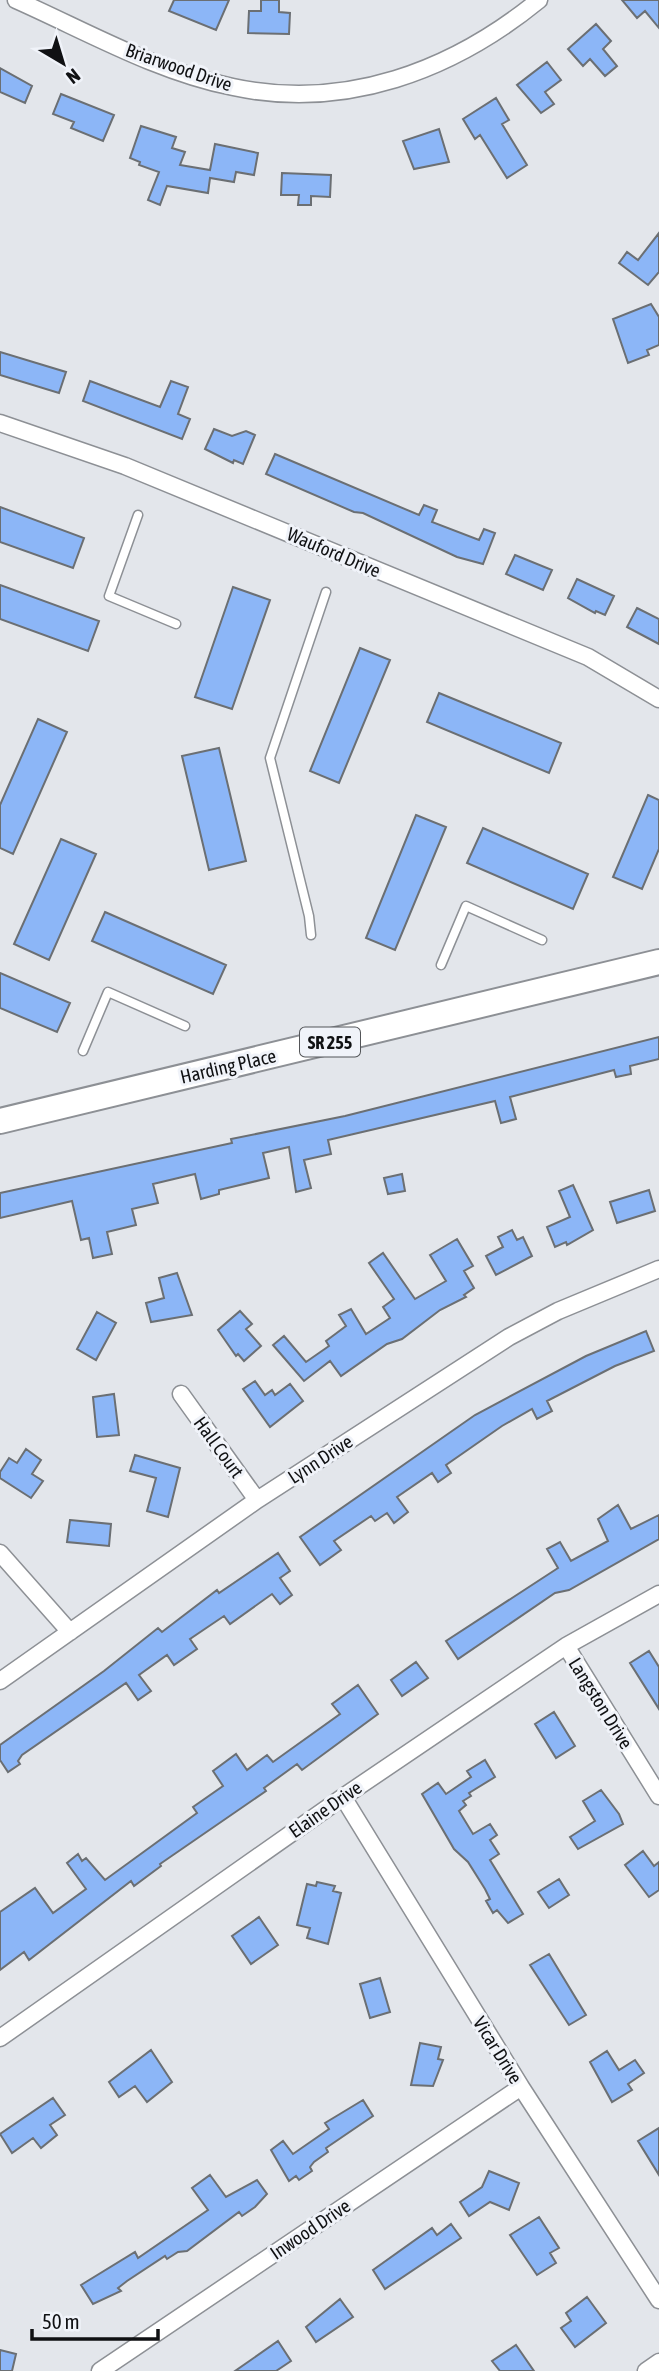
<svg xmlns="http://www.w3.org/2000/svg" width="659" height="2371" viewBox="0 0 659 2371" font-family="'Asap Condensed',sans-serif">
	<rect width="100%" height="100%" fill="#e3e6eb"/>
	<!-- building -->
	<path fill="#8cb6f7" stroke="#6b6f73" stroke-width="2" d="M174,0H229L216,30L169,11Z
		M261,0H279V12L290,13L289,34L248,33L249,11H261Z
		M622,0H659V28L645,11L637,18Z
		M596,24L611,41L603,49L617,66L605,76L590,59L583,66L568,49Z
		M547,62L561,80L545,92L554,104L541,113L517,85Z
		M0,68L32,86L25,103L0,92Z
		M61,94L114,115L103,141L71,128L74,122L53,114Z
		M496,98L509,120L502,124L527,165L507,178L480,135L475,139L463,119Z
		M141,126L176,137L172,148L185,152L180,165L210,170L215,144L258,153L254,175L236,172L234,182L210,178L208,193L167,186L160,205L148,200L159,172L139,165L140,162L130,158Z
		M439,129L449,162L414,169L403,141Z
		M282,173L331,175L330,197L311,196V205H298L299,195H281Z
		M659,233V272L648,285L619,263L627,252L638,260Z
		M651,304L659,317V345L647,350L649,355L628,363L613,319Z
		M0,352L66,372L59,393L0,375Z
		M90,381L160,407L171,381L188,387L178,414L190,419L182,439L83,401Z
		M214,429L232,436L246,431L255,435L243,464L234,460L233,463L205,449Z
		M275,454L419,515L424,505L437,510L432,522L479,540L484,529L495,533L483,564L457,557L363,513L354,512L266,474Z
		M0,507L84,538L73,568L0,542Z
		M515,555L552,570L543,590L506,574Z
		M577,579L614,596L605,615L596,611L595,613L568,598Z
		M0,585L99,621L88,651L0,619Z
		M233,587L270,600L232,709L195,697Z
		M637,608L659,619V644L627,627Z
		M360,648L390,660L339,783L310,771Z
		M439,693L561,743L549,773L427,722Z
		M38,719L67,732L13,854L0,848V805Z
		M219,748L246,861L209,870L182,756Z
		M648,795L659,800V849L642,889L613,877Z
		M416,815L446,827L395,950L366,938Z
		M483,828L588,874L573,909L467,863Z
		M61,839L96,854L49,960L14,944Z
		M105,912L226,965L213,994L92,941Z
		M0,973L70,1003L57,1032L0,1008Z
		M659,1037V1059L630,1066L631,1074L616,1077L614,1070L510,1097L516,1119L501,1123L495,1101L328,1140L331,1154L304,1160L311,1188L296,1192L289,1147L263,1153L269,1178L219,1190V1194L201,1199L195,1174L153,1184L158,1203L132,1209L136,1225L107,1232L112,1254L93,1258L89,1238L81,1240L72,1201L0,1218V1193L232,1143L231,1139L345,1116Z
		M402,1174L405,1191L388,1194L384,1178Z
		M573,1185L593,1230L567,1245L566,1242L555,1247L547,1227L570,1217L559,1191Z
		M649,1190L655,1211L617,1223L610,1202Z
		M512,1230L517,1240L523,1237L532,1256L496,1275L486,1256L503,1247L498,1237Z
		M457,1239L473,1266L464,1271L474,1288L464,1295L466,1297L440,1310L402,1339L387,1344L341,1376L330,1361L304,1381L273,1345L284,1336L306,1362L329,1346L326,1341L346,1326L339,1315L351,1309L366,1334L390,1318L383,1307L394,1299L369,1263L383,1253L415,1299L446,1281L430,1255Z
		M177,1273L192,1315L151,1322L146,1303L164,1298L159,1278Z
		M240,1311L252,1324L246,1329L261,1346L244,1361L238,1354L236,1356L218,1330Z
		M97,1312L116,1323L96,1360L77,1349Z
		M646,1331L654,1351L615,1366L547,1401L552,1411L537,1419L532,1409L502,1426L446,1465L451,1473L438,1482L432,1473L397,1497L408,1512L394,1523L387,1513L375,1521L371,1516L334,1541L341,1550L320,1565L300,1537L475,1415L586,1356Z
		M255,1381L265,1395L272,1390L275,1395L290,1384L303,1401L270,1427L243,1389Z
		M114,1394L119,1435L97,1437L93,1397Z
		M26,1449L41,1460L32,1474L43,1481L31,1498L0,1478V1472L9,1458L17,1463Z
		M135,1455L180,1468L168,1517L147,1511L156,1478L130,1471Z
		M618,1505L631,1529L659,1515V1539L569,1590L555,1593L458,1659L446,1641L558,1568L547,1549L560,1542L571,1561L608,1541L598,1519Z
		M70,1520L111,1524L109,1546L67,1542Z
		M278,1553L290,1571L280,1578L292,1595L280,1604L272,1594L230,1624L224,1616L190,1639L197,1649L174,1665L167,1655L139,1675L151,1691L138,1700L126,1683L22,1755L18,1761L20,1764L8,1772L0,1760V1745L104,1671L158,1628L162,1632L217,1590L219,1593Z
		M649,1651L659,1667V1709L630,1663Z
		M416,1662L428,1678L402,1696L391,1680Z
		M358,1685L378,1714L302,1770L297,1764L264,1788L266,1791L160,1864L161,1866L134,1886L131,1881L29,1960L24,1952L0,1970V1912L35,1888L53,1913L86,1889L67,1863L78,1854L82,1861L86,1858L105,1880L197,1813L193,1807L223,1786L213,1771L236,1754L247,1770L267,1755L273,1762L340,1714L332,1704Z
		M554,1712L575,1746L556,1758L535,1724Z
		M485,1760L495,1777L469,1793L471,1796L463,1801L466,1805L459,1811L473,1834L490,1824L497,1835L490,1840L499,1854L490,1860L523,1914L508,1923L497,1910L493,1913L486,1901L490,1899L485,1889L468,1862L454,1849L422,1794L438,1783L446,1794L471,1777L467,1771Z
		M601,1790L619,1814L623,1824L578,1849L570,1837L595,1821L583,1801Z
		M643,1851L654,1866L659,1862V1890L649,1897L625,1865Z
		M559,1879L569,1895L549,1908L538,1892Z
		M317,1882L335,1886L333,1891L341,1893L328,1944L307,1938L310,1928L297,1925L307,1884L316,1886Z
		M259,1917L278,1945L251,1964L232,1936Z
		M549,1954L586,2015L569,2025L530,1965Z
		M380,1978L390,2012L370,2018L360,1984Z
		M420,2043L441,2047L438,2059L443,2060L433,2086L411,2085Z
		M151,2050L172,2082L147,2102L135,2086L119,2097L109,2082Z
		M607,2051L619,2070L635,2060L644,2073L628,2084L632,2090L612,2102L590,2062Z
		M53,2098L65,2115L50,2125L57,2135L41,2148L33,2138L12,2153L0,2134Z
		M363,2100L373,2116L326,2148L328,2152L314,2162L310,2167L312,2171L299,2180L296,2176L289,2181L271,2150L283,2141L293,2154L329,2129L325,2123Z
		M659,2128V2175L638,2141Z
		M489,2171L519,2183L509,2210L490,2202L469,2216L460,2202L482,2187Z
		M210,2175L226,2197L257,2180L267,2194L255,2207L242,2216L239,2212L187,2251L178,2252L167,2259L165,2256L127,2281L118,2288L121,2291L93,2304L81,2285L135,2252L138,2258L208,2210L192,2188Z
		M539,2217L559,2248L550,2253L556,2263L537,2275L510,2235Z
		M451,2224L461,2238L385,2289L373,2270L432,2228L437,2235Z
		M587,2297L606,2323L575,2347L561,2328L571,2321L566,2313Z
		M340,2299L353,2317L316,2342L306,2327Z
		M278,2341L291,2361L276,2371H235Z
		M516,2345L534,2371H500L492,2361Z
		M0,2350L16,2354L12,2371H0Z"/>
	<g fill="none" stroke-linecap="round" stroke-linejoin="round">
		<defs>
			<path id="lane" d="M138,515L109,596L176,624
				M311,935L309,916L270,758L326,592
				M441,965L466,906L542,940
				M83,1051L108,992L185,1026"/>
			<path id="street" d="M16,0C86,31 157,72 233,87C345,111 452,71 539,0
				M0,423L125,466L588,657L659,699
				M181,1394L257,1500
				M0,1553L70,1632
				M566,1646L659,1796
				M0,1681L257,1500L509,1337L558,1311L659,1269
				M343,1797L521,2087L659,2300
				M0,2038L343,1797L566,1646L659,1594
				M100,2371L521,2087
				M646,2371L659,2362"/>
			<path id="primary" d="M0,1121L659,962"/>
		</defs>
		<!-- lane casing -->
		<use href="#lane" stroke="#8d9095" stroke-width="11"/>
		<!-- street casing -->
		<use href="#street" stroke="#8d9095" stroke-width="19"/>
		<!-- primary casing -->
		<use href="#primary" stroke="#8d9095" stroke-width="28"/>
		<!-- lane -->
		<use href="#lane" stroke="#fff" stroke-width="8"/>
		<!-- street -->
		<use href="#street" stroke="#fff" stroke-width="16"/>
		<!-- primary -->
		<use href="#primary" stroke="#fff" stroke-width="24"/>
	</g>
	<g text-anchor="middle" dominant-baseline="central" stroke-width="6" stroke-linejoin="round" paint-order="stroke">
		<!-- shield labels -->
		<rect fill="#f0f3f9" stroke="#535558" stroke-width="2" x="300" y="1027.5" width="60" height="29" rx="5"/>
		<g font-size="18" font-weight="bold" fill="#101113">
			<text x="330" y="1042">SR 255</text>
		</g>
		<!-- street labels -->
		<g font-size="19" fill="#101113" stroke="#f0f3f9">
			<text transform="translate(179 67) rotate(19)">Briarwood Drive</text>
			<text transform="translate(334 552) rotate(23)">Wauford Drive</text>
			<text transform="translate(228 1066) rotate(-13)">Harding Place</text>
			<text transform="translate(219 1447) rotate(54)">Hall Court</text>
			<text transform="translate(320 1459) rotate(-33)">Lynn Drive</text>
			<text transform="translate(601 1703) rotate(58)">Langston Drive</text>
			<text transform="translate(325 1809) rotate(-35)">Elaine Drive</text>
			<text transform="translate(498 2050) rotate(58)">Vicar Drive</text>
			<text transform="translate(310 2229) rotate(-34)">Inwood Drive</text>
		</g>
	</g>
	<!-- north arrow -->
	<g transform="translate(63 63) rotate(142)" stroke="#f0f3f9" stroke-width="5" paint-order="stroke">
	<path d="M0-5L12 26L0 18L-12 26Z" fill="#101113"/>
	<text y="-10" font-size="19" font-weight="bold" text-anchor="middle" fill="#101113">N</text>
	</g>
	<!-- scale -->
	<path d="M32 2329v10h126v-10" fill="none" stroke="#101113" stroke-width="3.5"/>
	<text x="42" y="2329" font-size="21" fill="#101113" stroke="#f0f3f9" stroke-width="5" paint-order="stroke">50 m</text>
</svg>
